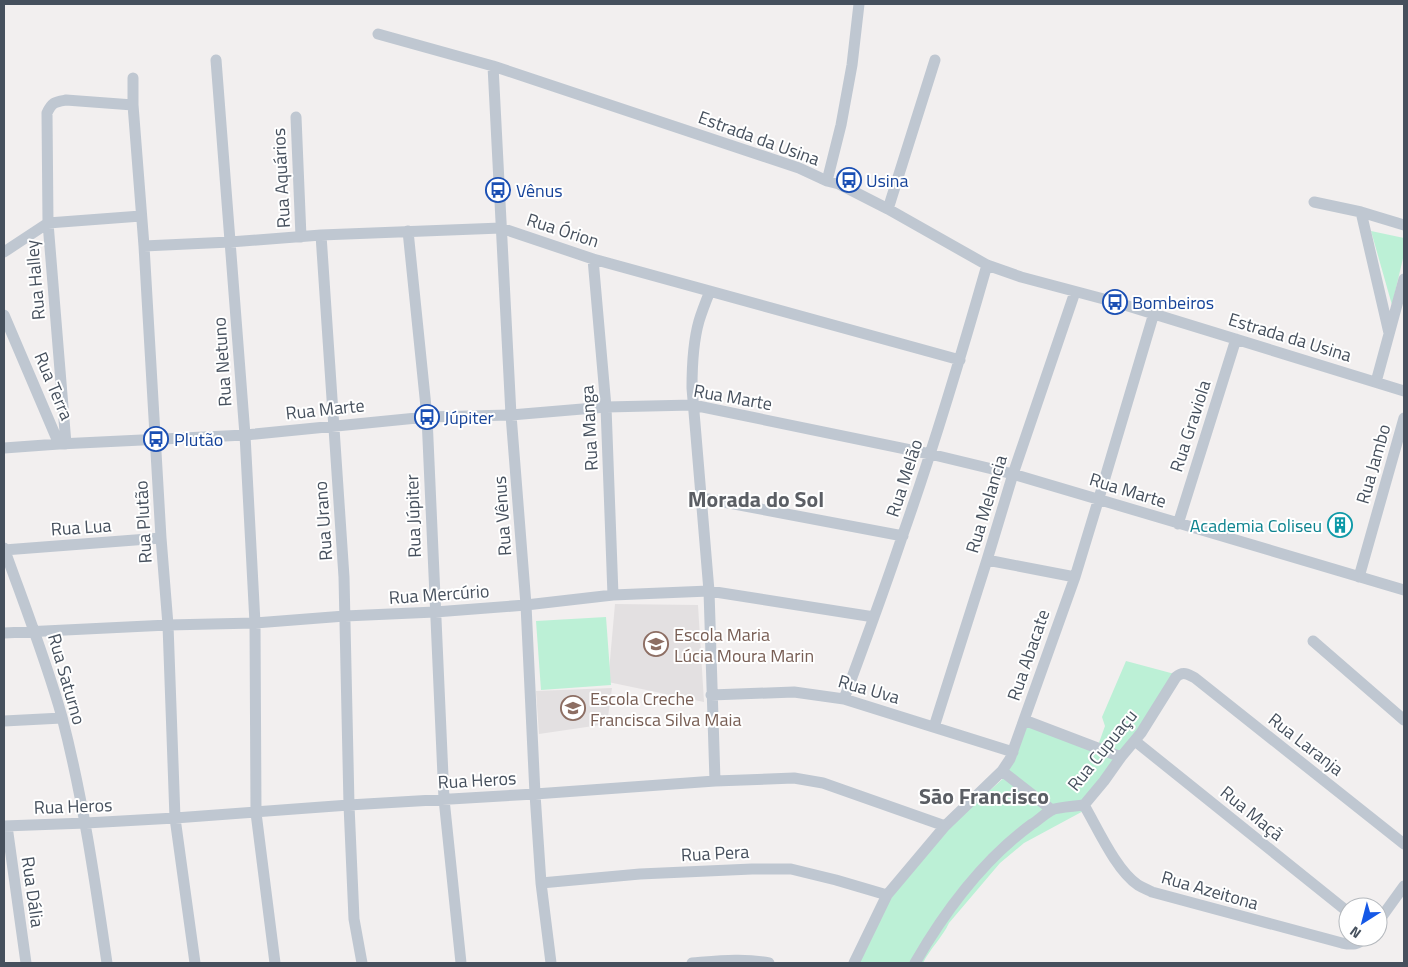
<svg xmlns="http://www.w3.org/2000/svg" width="1408" height="967" viewBox="0 0 1408 967" font-family="'Titillium Web',sans-serif">
	<rect width="100%" height="100%" fill="#f2efef"/>
	<!-- education -->
	<path fill="#e3e0e1" d="M615,604L698,605L704,702L608,682Z
		M612,688L607,724L539,734L536,691Z"/>
	<!-- green -->
	<path fill="#bcf0d6" d="M1371,231L1404,238V254L1392,305Z
		M606,617L611,685L541,690L536,621Z
		M1126,661L1182,676L1087,809L1024,843L1000,863L949,923C943,936 930,949 923,963H853L885,905L950,826L1006,776L1026,725L1096,751L1105,726L1102,717Z"/>
	<g fill="none" stroke-linecap="round" stroke-linejoin="round">
		<!-- minor -->
		<path stroke="#bfc7d1" stroke-width="11" d="M378,34L493,66L799,168L827,181L839,184L888,209L987,265L1021,277L1115,302L1404,391
			M216,60L245,435L255,623L256,813L275,963
			M493,66L511,415L526,605L535,794L541,883L551,963
			M133,78V105L144,246L161,538L168,625L175,818L195,963
			M296,117L301,237
			M827,181L841,125L852,65L859,4
			M1314,202L1361,212L1404,225
			M888,209L935,60
			M1361,212L1389,333
			M408,231L427,417L444,799L461,963
			M321,235L344,577L349,805L354,919L362,963
			M144,246L230,242L321,235L501,228L593,259L960,360
			M4,252L48,223L141,216
			M593,259L606,407L613,595
			M710,291C706,301 702,311 699,321C693,342 692,365 692,388L709,591L715,781
			M4,315L59,444
			M1376,382L1404,279
			M66,444L48,223L47,113C52,102 55,102 66,100L133,105
			M4,448L59,444L245,435L427,417L511,415L606,407L693,405L930,454L1013,474L1404,590
			M702,498L903,536
			M1178,524L1236,339
			M4,548C24,604 46,660 62,717C83,798 95,881 107,963
			M4,550L161,538
			M987,560L1075,577
			M1359,577L1404,418
			M4,633L168,625L255,623L345,616L435,612L526,605L613,595L709,591L874,617
			M1313,641L1404,720
			M711,695L794,692L844,699L1013,752
			M844,699C864,645 884,591 902,537C934,447 961,356 987,265
			M1024,720L1121,757
			M4,721L62,718
			M934,727L987,560L1013,474L1075,292
			M1135,741L1348,912
			M1002,771L1052,810
			M1084,805C1098,829 1116,870 1138,885C1143,888 1148,890 1152,892L1342,943C1352,945 1359,945 1366,937
			M4,826L86,823L175,818L349,805L535,794L715,781L794,778L823,783L945,826
			M7,826L26,963
			M541,883L640,874L752,869H791L836,880L887,895
			M1378,922L1404,886
			M692,963C718,961 744,958 769,963
			M854,963L887,895L945,826L1002,771L1010,759L1075,577L1099,498L1154,313
			M915,963C945,911 983,860 1032,824C1039,820 1046,812 1054,809C1063,807 1074,806 1084,805L1104,781L1121,757L1141,733L1176,677C1183,671 1188,674 1195,678L1404,844"/>
	</g>
	<!-- icons -->
	<defs>
		<symbol id="bus-ring" viewBox="-11 -11 22 22"><circle r="9.5" fill="#fff" stroke="#1a4fb4" stroke-width="1.5"/><path d="M-5-6H5V4H4V6H2V4H-2V6H-4V4H-5ZM-3.5-4V0h7V-4ZM-3.5 1.2v1.5H-2V1.2ZM2 1.2v1.5H3.5V1.2Z" fill="#1a4fb4"/></symbol>
		<symbol id="building-ring" viewBox="-11 -11 22 22"><circle r="9.5" fill="#fff" stroke="#0f9aa8" stroke-width="1.5"/><path d="M-4-6H4V6H1V3H-1V6H-4ZM-2.5-4.3h1.7v1.8h-1.7ZM.8-4.3h1.7v1.8H.8ZM-2.5-1h1.7V.8h-1.7ZM.8-1h1.7V.8H.8Z" fill="#0f9aa8"/></symbol>
		<symbol id="school-ring" viewBox="-11 -11 22 22"><circle r="9.5" fill="#fff" stroke="#8d6e63" stroke-width="1.5"/><path d="M0-5L7-2L0 1L-7-2ZM-4 1L0 2.5L4 1V4Q0 6-4 4Z" fill="#8d6e63"/></symbol>
	</defs>
	<g fill-rule="evenodd">
		<use href="#bus-ring" x="835" y="166" width="28" height="28"/>
		<use href="#bus-ring" x="484" y="176" width="28" height="28"/>
		<use href="#bus-ring" x="1101" y="288" width="28" height="28"/>
		<use href="#bus-ring" x="413" y="403" width="28" height="28"/>
		<use href="#bus-ring" x="142" y="425" width="28" height="28"/>
		<use href="#building-ring" x="1326" y="511" width="28" height="28"/>
		<use href="#school-ring" x="642" y="630" width="28" height="28"/>
		<use href="#school-ring" x="559" y="694" width="28" height="28"/>
	</g>
	<g text-anchor="middle" dominant-baseline="central" stroke-width="4" stroke-linejoin="round" paint-order="stroke">
		<!-- street labels -->
		<g font-size="18" fill="#46505d" stroke="#fff">
			<text transform="translate(759 138) rotate(20)">Estrada da Usina</text>
			<text transform="translate(281 178) rotate(-93)">Rua Aquários</text>
			<text transform="translate(563 230) rotate(18)">Rua Órion</text>
			<text transform="translate(35 280) rotate(-95)">Rua Halley</text>
			<text transform="translate(1290 337) rotate(17)">Estrada da Usina</text>
			<text transform="translate(222 362) rotate(-94)">Rua Netuno</text>
			<text transform="translate(54 386) rotate(67)">Rua Terra</text>
			<text transform="translate(733 397) rotate(10)">Rua Marte</text>
			<text transform="translate(325 409) rotate(-6)">Rua Marte</text>
			<text transform="translate(1190 426) rotate(-72)">Rua Graviola</text>
			<text transform="translate(589 428) rotate(-93)">Rua Manga</text>
			<text transform="translate(1373 464) rotate(-74)">Rua Jambo</text>
			<text transform="translate(904 478) rotate(-72)">Rua Melão</text>
			<text transform="translate(1128 490) rotate(17)">Rua Marte</text>
			<text transform="translate(986 504) rotate(-73)">Rua Melancia</text>
			<text transform="translate(413 516) rotate(-92)">Rua Júpiter</text>
			<text transform="translate(502 516) rotate(-94)">Rua Vênus</text>
			<text transform="translate(323 521) rotate(-94)">Rua Urano</text>
			<text transform="translate(143 522) rotate(-93)">Rua Plutão</text>
			<text transform="translate(81 527) rotate(-4)">Rua Lua</text>
			<text transform="translate(439 594) rotate(-4)">Rua Mercúrio</text>
			<text transform="translate(1028 655) rotate(-71)">Rua Abacate</text>
			<text transform="translate(67 679) rotate(74)">Rua Saturno</text>
			<text transform="translate(869 689) rotate(16)">Rua Uva</text>
			<text transform="translate(1306 744) rotate(38)">Rua Laranja</text>
			<text transform="translate(1102 750) rotate(-51)">Rua Cupuaçu</text>
			<text transform="translate(477 780) rotate(-3)">Rua Heros</text>
			<text transform="translate(73 806) rotate(-2)">Rua Heros</text>
			<text transform="translate(1252 813) rotate(39)">Rua Maçã</text>
			<text transform="translate(715 853) rotate(-3)">Rua Pera</text>
			<text transform="translate(1210 890) rotate(16)">Rua Azeitona</text>
			<text transform="translate(33 892) rotate(82)">Rua Dália</text>
		</g>
		<!-- transit labels -->
		<g font-size="18" fill="#164399" stroke="#fff" text-anchor="start">
			<text x="866" y="180">Usina</text>
			<text x="516" y="190">Vênus</text>
			<text x="1132" y="302">Bombeiros</text>
			<text x="444" y="417">Júpiter</text>
			<text x="174" y="439">Plutão</text>
		</g>
		<!-- culture labels -->
		<g font-size="18" fill="#0d838f" stroke="#fff" text-anchor="end">
			<text x="1322" y="525">Academia Coliseu</text>
		</g>
		<!-- education labels -->
		<g font-size="18" fill="#785e54" stroke="#fff" text-anchor="start">
			<text x="674" y="634">Escola Maria<tspan x="674" dy="21">Lúcia Moura Marin</tspan></text>
			<text x="590" y="698">Escola Creche<tspan x="590" dy="21">Francisca Silva Maia</tspan></text>
		</g>
		<!-- district labels -->
		<g font-size="22" font-weight="bold" fill="#5b5e64" stroke="#fff">
			<text x="756" y="499">Morada do Sol</text>
			<text x="984" y="796">São Francisco</text>
		</g>
	</g>
	<!-- border -->
	<rect width="1408" height="967" fill="none" stroke="#46505d" stroke-width="10"/>
	<!-- north arrow -->
	<g transform="translate(1363 922) rotate(216)"><circle r="24" fill="#ffffff" stroke="#b5b9be"/>
	<path d="M0-4L9 19L0 12L-9 19Z" fill="#1558e6"/>
	<text y="-8" font-size="14" font-weight="bold" text-anchor="middle" fill="#46505d">N</text>
	</g>
</svg>
